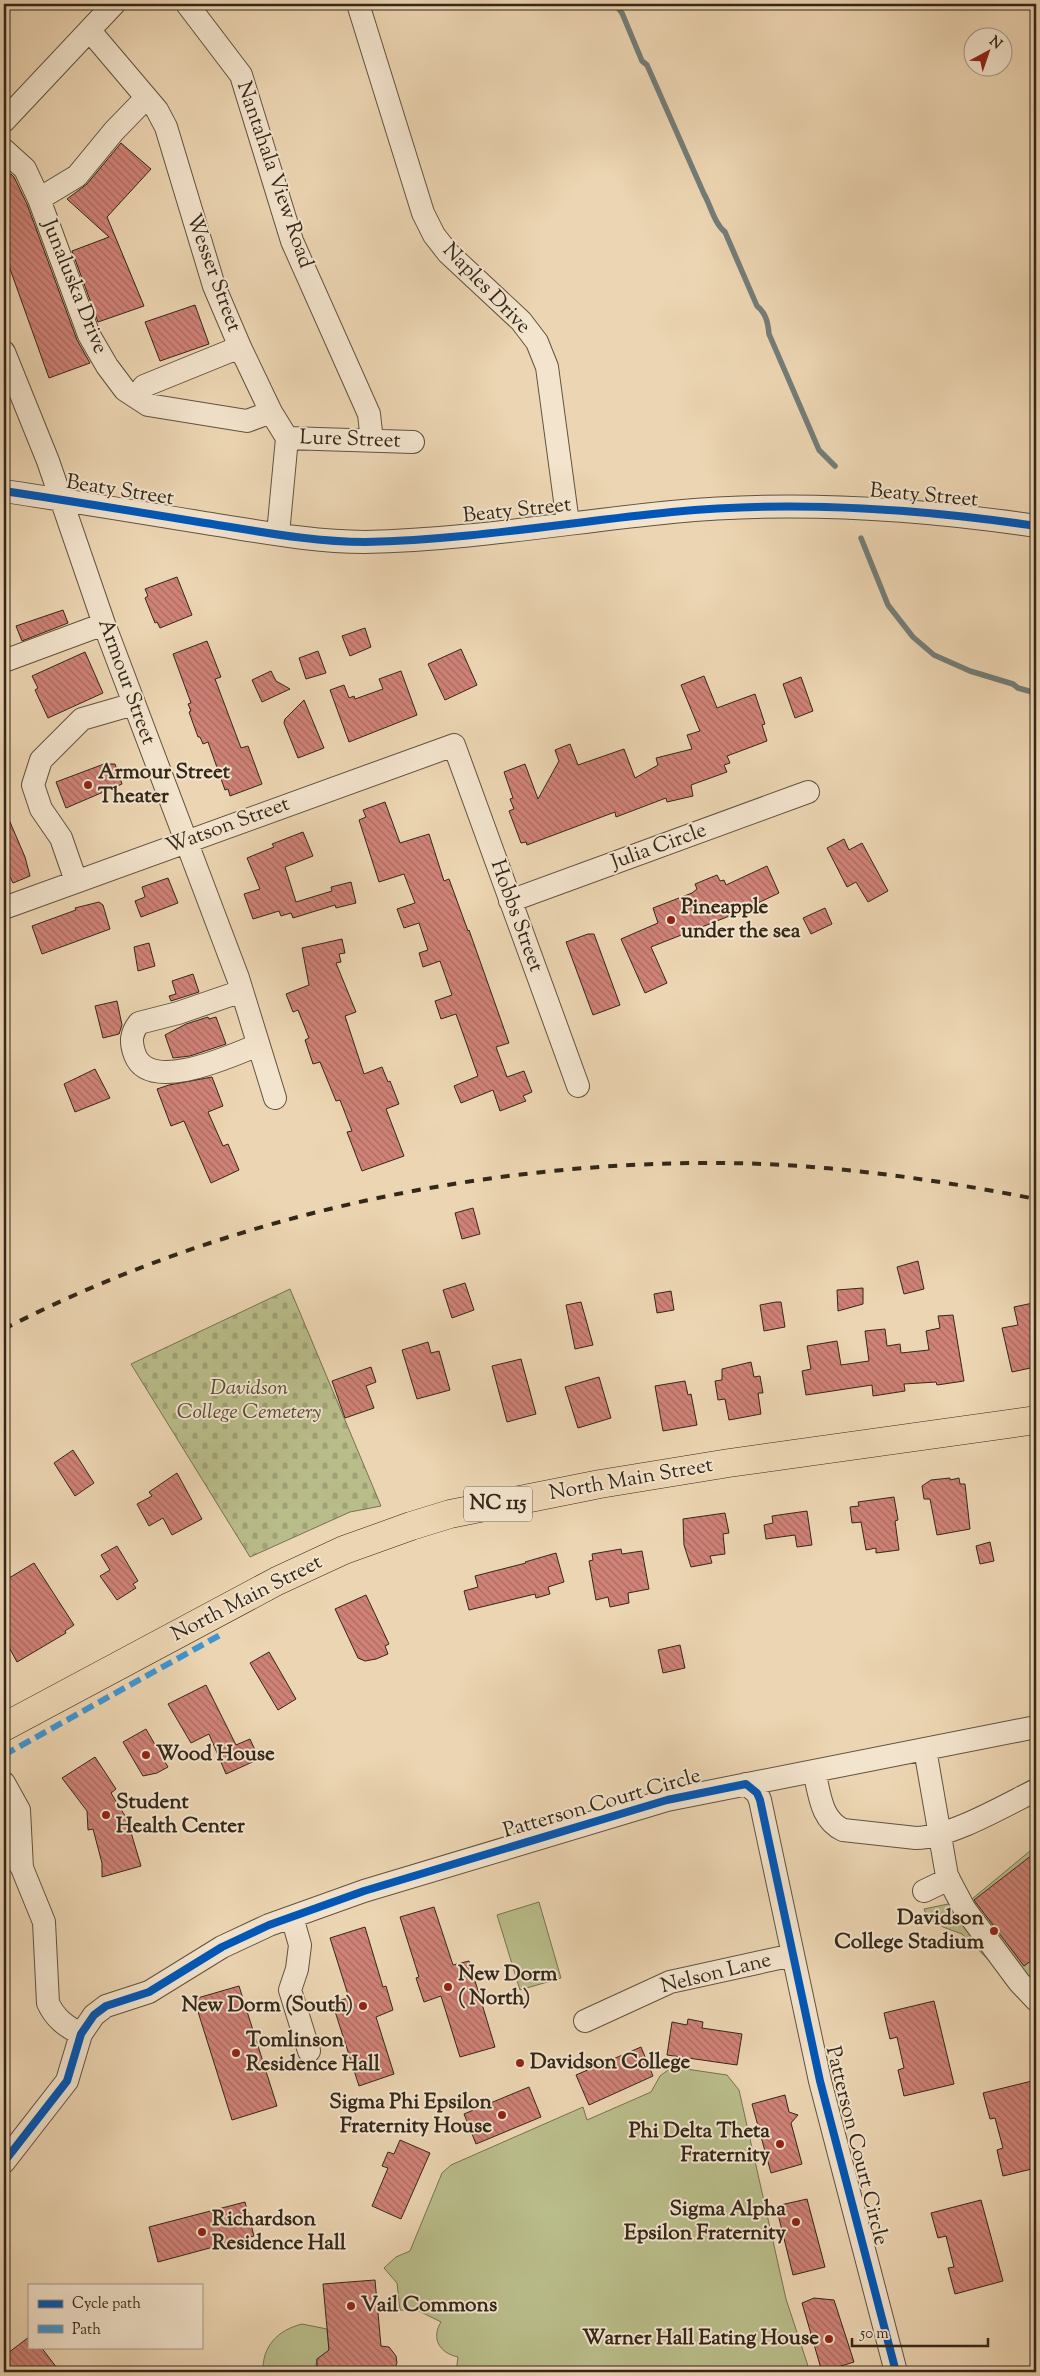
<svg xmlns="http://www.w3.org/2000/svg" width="1040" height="2376" viewBox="0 0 1040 2376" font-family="'Sorts Mill Goudy',serif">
	<defs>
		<pattern id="cemetery-stones" width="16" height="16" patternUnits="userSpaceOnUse" patternTransform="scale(1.25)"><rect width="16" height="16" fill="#b9bd8a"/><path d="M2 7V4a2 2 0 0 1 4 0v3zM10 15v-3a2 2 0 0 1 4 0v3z" fill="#a0a276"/></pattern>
		<pattern id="building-back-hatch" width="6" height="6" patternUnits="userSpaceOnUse" patternTransform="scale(1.25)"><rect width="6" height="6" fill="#d08277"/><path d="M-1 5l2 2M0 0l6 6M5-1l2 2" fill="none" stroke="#a96a61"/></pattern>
	</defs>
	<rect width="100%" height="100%" fill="#ecd5b2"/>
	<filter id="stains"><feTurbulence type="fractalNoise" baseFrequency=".004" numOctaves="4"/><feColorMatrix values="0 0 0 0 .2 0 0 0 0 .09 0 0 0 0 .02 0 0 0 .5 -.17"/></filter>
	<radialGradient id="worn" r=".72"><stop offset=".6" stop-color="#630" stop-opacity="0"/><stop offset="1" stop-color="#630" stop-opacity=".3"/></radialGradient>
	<!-- green -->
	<path fill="#b9bd8a" stroke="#767252" d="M1036,1846V2017L1002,1973L962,1934L943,1927L928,1918L924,1909L972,1899Z
		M539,1902L561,1978L520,1990L497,1915Z
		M672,2067L727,2075L739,2090L786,2299L810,2372H456L458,2357C439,2353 431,2338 441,2322L419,2311L400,2310L397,2283L384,2268L396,2257L410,2251L442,2173L451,2165L583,2107L587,2120L651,2092L660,2076Z
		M302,2324L327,2329L329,2351L317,2359L316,2365L317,2372H263C262,2346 278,2330 302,2324Z"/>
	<!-- cemetery -->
	<path fill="url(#cemetery-stones)" stroke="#767252" d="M290,1289L381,1506L350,1512L250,1557L131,1364Z"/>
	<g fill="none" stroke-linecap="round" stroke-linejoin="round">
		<!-- stream -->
		<path stroke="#737d78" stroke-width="5.5" d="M615,4L622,13L642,61L647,65L704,194C711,206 714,223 725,232L757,306C766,313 768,323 769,334L819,450L835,466
			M861,538L888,605L913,637L934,655L970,671L1013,684L1018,688L1036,693"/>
	</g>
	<!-- building -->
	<path fill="url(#building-back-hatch)" stroke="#332719" d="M121,143L151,169L107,217L144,306L98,322L72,251L109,237L67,199L87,184Z
		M11,174L14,177L27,204L77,340L90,363L49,378L9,266L4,268V176Z
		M195,305L209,344L160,361L145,322Z
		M177,577L192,615L160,628L157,622L155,623L145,598L148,596L145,589Z
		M63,610L68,623L22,641L16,626Z
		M365,628L371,647L350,656L342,636Z
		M207,641L221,677L215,679L241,748L248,746L262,784L230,796L228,789L225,790L208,742L203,744L200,737H198L189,712L191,711L188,704L191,703L173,654Z
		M461,649L477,685L445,700L428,664Z
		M318,651L326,673L306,679L299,658Z
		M85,652L103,693L48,718L35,690L38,688L32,676Z
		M271,671L276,681L290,689L262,702L252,680Z
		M401,671L417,715L349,742L330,690L344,685L349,698L354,696L355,699L383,689L379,679Z
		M704,676L717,708L755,694L765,724L762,725L767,741L727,756L730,763L724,765L727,772L691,785L693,796L667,802L666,798L616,817L615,812L527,845L526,842L521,843L509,811L514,809L510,799L513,798L504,772L525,764L538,799L559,761L555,750L570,744L578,765L624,749L635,778L658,765L656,758L692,749L687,735L700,731L681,685Z
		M801,677L813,711L795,718L783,684Z
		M304,700L324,748L298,758L284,723L285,719Z
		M104,764H115L122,784L66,808L56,782Z
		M385,802L400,843L429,834L444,881L449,879L468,931L469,930L509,1043L496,1047L507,1077L524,1071L532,1092L523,1096L526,1101L500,1111L493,1090L461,1103L454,1086L478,1076L456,1014L441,1019L435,1001L452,995L440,961L423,967L419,953L428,950L419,923L404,928L397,909L415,903L404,874L379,882L359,820L366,817L363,810Z
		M4,808L25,857L30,876L13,883L10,877L4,879Z
		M303,832L313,856L285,867L296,902L332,891L331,887L351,882L356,903L336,908L335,905L293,918L291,913L281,916L279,911L253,919L244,894L260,889L247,858L274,847L272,844Z
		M844,839L849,850L862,843L888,891L868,902L856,882L847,887L827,848Z
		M767,866L779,893L737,913L651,947L667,983L645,993L621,939L658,923L653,908L692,893L697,889L695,884L717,875L720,881L724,880L726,885Z
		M168,878L178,903L141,917L135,901L145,897L142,887Z
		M99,902L103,905L110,929L42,954L32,926L76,910L75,908Z
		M825,908L832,924L811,934L803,918Z
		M588,934H594L620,1005L593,1015L566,942Z
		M342,939L345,953L339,954L341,962L336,963L356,1012L345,1016L364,1074L382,1067L388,1082L390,1081L399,1104L386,1109L404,1156L362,1171L347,1132L352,1131L340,1100L336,1101L320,1062L313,1064L305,1040L309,1038L298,1010L293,1012L286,994L309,985L302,948Z
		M149,943L155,966L138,971L134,947Z
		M193,974L199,992L171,1001L169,996L176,994L172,981Z
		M117,1001L122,1025L119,1034L103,1038L95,1006Z
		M208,1017L209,1019L216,1017L226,1044L190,1056L173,1058L165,1035L186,1024Z
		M95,1069L110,1098L75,1112L64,1084Z
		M212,1077L223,1106L208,1112L223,1146L228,1144L239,1170L211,1183L184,1121L171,1126L157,1089L169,1085Z
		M473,1208L480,1234L462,1239L455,1213Z
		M918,1261L924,1289L904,1294L897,1267Z
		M465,1283L474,1310L452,1318L443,1290Z
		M863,1288V1304L838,1311L837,1290Z
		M671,1291L674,1310L657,1313L654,1294Z
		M581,1302L593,1345L575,1349L566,1305Z
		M776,1302H781L785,1327L764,1331L760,1305Z
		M1033,1303L1036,1316V1360L1033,1361L1035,1367L1012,1372L1002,1328L1018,1325L1014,1307Z
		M953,1315L964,1381L937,1385L936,1382L904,1384L905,1391L873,1396L872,1385L806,1395L802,1371L811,1369L807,1346L837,1341L841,1365L869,1361L865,1331L885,1329L887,1346L900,1344L901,1353L929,1350L926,1331L940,1328L938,1316Z
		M428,1342L431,1353L439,1351L450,1390L417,1399L402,1350Z
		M521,1359L536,1414L507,1422L492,1366Z
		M751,1362L754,1377L760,1376L763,1393H758L761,1414L729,1420L725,1399L718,1400L715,1381L722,1380V1369Z
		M371,1367L376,1382L366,1386L374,1408L345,1418L332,1381Z
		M599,1377L611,1418L578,1428L565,1387Z
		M685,1381L688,1395L691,1394L697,1425L663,1431L655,1386Z
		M73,1450L94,1483L75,1496L54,1463Z
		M177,1473L202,1519L172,1535L163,1518L149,1526L137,1504L152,1496L149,1492Z
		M950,1478V1480L959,1478L960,1484H965L970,1529L937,1535L930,1499H924L922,1486L931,1480Z
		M894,1497L898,1520L895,1521L899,1550L876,1553V1548L866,1550L861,1522L852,1523L850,1507L859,1506L858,1502Z
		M807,1511L812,1545L797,1547L795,1535L766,1539L764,1525L773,1523L772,1516Z
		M725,1513L729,1533L723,1534L725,1554L710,1556L712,1563L691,1567L684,1545L683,1519Z
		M990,1542L994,1561L980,1564L976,1546Z
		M117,1546L138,1581L133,1584L136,1588L117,1600L100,1576L110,1570L101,1555Z
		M621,1549L622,1554L642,1551L649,1589L628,1593L629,1603L610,1607L608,1597L596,1600L589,1561L593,1560L592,1554Z
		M556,1553L564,1582L548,1587L550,1594L536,1598L535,1594L469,1610L464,1591L478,1587L475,1576L526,1563L525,1562Z
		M34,1563L74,1625L65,1631L66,1633L17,1662L4,1638V1581Z
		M366,1595L389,1644L385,1646L388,1654L376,1659L365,1661L358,1658L335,1609Z
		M680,1645L685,1668L663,1673L658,1650Z
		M269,1652L296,1699L278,1710L250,1663Z
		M206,1685L236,1745L250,1739L259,1759L226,1774L209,1734L191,1743L168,1704Z
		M146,1729L168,1767L157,1773L143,1776L123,1742Z
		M95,1757L116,1789L111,1793L127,1819L141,1866L102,1877V1863L93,1829L88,1830L87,1811L62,1778Z
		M1036,1852V1957L1024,1966L974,1900Z
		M434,1907L453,1965L469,1961L495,2047L460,2057L441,1996L424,2002L416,1978L419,1977L400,1917Z
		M365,1927L383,1987L386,1986L393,2010L376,2017L394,2074L359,2086L332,2002L349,1998L330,1938Z
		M239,1986L277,2106L232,2120L194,1999Z
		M934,2001L954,2084L904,2096L898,2070L904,2068L897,2037L890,2039L884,2013Z
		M688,2019L703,2022L702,2028L742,2034L737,2065L667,2055L672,2022L687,2025Z
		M641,2047L653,2076L589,2105L576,2075Z
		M1032,2081L1036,2096V2168L1003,2176L997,2150L1003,2148L995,2118L990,2119L983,2093Z
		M529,2087L541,2117L476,2144L464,2114Z
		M785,2095L789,2112L798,2115L791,2123L802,2164L771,2173L752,2104Z
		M400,2140L430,2153L401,2219L372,2206L388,2168L382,2166L388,2152L394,2154Z
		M807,2199L825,2267L793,2275L776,2206Z
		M981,2200L1003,2281L955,2294L948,2268L954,2267L946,2236L938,2238L931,2213Z
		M245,2202L254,2236L158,2262L149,2227Z
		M375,2280L381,2346L389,2347L396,2356L397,2363L393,2372H317V2359L329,2350L323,2284Z
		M814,2298L834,2300L854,2362L822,2372L802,2303Z
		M29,2337V2347H41L60,2372H4V2356Z"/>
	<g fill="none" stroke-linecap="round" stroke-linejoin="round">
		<defs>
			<path id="minor" d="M187,4L241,75L292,241L369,414L372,441
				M358,4L423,213L434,235L448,253L521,321L537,342L547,367L568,523
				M90,31L157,110L166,127L214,286L240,347L271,412L287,438L278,534
				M4,121L114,4
				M4,150L25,169L39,199L89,335L107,366L125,390L148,405L247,421L271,412
				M39,199L77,176L114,131L146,98
				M4,352L48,461L104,624L238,978L275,1098
				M136,397L144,386L240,347
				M287,438L413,442
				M4,491C71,501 138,512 205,523C257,531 312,542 365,542C468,540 570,522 672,512C794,500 915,508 1036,526
				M4,661L104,624
				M76,881L61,838L41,809L33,785L41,760L82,719L134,704
				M510,901L808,792
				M4,908L454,745L578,1086
				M242,991L178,1013L139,1023C131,1033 130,1042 135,1055C150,1094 233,1055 258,1045
				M925,1749L947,1876L964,1908L1019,1982L1036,2000
				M814,1772C820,1793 820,1819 843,1830L916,1838C951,1837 1004,1806 1036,1790
				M4,1783L19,1810L22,1868
				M746,1784L757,1793L760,1800L820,2081L896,2372
				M4,1840L22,1868L44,1922L48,2003C55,2018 65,2026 81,2034
				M924,1891L949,1879
				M292,1917L300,1945L297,1969L290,1990L309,2051
				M585,2021L670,1982L793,1955
				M4,2162L67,2081L81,2034L94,2015L106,2006L149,1992L222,1947L269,1925L364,1891L667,1800L1036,1727"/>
			<path id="major" d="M4,1727L277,1581L344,1550L411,1526L450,1514L600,1484L729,1463L1036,1420"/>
		</defs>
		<!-- minor casing -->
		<use href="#minor" stroke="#61523f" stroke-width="24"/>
		<!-- major casing -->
		<use href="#major" stroke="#332719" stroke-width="29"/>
		<!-- minor -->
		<use href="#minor" stroke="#f3e4cd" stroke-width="22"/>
		<!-- major -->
		<use href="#major" stroke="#ecd5b2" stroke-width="28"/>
		<!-- rail -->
		<path stroke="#332719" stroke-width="4" stroke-dasharray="9 9" stroke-linecap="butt" d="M4,1329C220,1217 481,1161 724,1163C829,1164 934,1179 1036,1199"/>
		<!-- quiet -->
		<path stroke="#3d96d4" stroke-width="6" stroke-dasharray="12 6" stroke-linecap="butt" d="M4,1755L220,1635"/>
		<defs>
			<path id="cycleway" d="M4,491C71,501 138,512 205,523C257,531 312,542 365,542C468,540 570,522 672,512C794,500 915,508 1036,526
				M4,2162L67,2081L81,2034L94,2015L106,2006L149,1992L222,1947L269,1925L364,1891L667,1800L746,1784L757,1793L760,1800L820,2081L896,2372"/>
		</defs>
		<!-- cycleway casing -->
		<use href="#cycleway" stroke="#f3e4cd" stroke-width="11"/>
		<!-- cycleway -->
		<use href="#cycleway" stroke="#0057b8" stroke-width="8"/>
	</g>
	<!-- markers -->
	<g fill="#8f2418" stroke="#f3e4cd" stroke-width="2">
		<circle cx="88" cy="785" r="5"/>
		<circle cx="671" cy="920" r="5"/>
		<circle cx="146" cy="1755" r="5"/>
		<circle cx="106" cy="1815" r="5"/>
		<circle cx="994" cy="1931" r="5"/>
		<circle cx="448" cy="1987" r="5"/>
		<circle cx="363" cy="2006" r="5"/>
		<circle cx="236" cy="2053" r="5"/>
		<circle cx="520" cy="2063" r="5"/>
		<circle cx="502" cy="2115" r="5"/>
		<circle cx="780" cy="2144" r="5"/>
		<circle cx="796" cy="2222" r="5"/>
		<circle cx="202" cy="2232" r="5"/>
		<circle cx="351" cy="2306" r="5"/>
		<circle cx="829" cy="2339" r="5"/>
	</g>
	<g text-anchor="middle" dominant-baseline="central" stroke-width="4" stroke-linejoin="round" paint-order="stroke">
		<!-- shield labels -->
		<rect fill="#f3e4cd" stroke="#6d604f" stroke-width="1" x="464" y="1486.5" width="68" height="35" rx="4"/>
		<g font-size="20" font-weight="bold" fill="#332719">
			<text x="498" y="1504">NC 115</text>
		</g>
		<!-- street labels -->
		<g font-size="21" fill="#332719" stroke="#f3e4cd">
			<text transform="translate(274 175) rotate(71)">Nantahala View Road</text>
			<text transform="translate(213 273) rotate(70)">Wesser Street</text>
			<text transform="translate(74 287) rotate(68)">Junaluska Drive</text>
			<text transform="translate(486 289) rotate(46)">Naples Drive</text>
			<text transform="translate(350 440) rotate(2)">Lure Street</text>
			<text transform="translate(120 491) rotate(9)">Beaty Street</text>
			<text transform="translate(924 496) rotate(5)">Beaty Street</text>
			<text transform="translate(517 511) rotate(-6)">Beaty Street</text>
			<text transform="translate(126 682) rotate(70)">Armour Street</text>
			<text transform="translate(228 826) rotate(-20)">Watson Street</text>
			<text transform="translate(659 847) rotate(-20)">Julia Circle</text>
			<text transform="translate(516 916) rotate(70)">Hobbs Street</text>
			<text transform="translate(631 1480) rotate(-10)">North Main Street</text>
			<text transform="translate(247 1599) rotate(-27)">North Main Street</text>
			<text transform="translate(602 1804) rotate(-16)">Patterson Court Circle</text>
			<text transform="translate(716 1974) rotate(-14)">Nelson Lane</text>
			<text transform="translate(856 2146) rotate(76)">Patterson Court Circle</text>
		</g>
		<!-- poi labels -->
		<g font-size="21" font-weight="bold" fill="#332719" stroke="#f3e4cd" text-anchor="start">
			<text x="98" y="773">Armour Street<tspan x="98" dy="24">Theater</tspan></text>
			<text x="681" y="908">Pineapple<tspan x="681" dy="24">under the sea</tspan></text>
			<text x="156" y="1755">Wood House</text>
			<text x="116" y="1803">Student<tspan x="116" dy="24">Health Center</tspan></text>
			<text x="984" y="1919" text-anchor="end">Davidson<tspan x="984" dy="24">College Stadium</tspan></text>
			<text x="458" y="1975">New Dorm<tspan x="458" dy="24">( North)</tspan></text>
			<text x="353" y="2006" text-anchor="end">New Dorm (South)</text>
			<text x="246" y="2041">Tomlinson<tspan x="246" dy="24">Residence Hall</tspan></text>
			<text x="530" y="2063">Davidson College</text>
			<text x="492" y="2103" text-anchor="end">Sigma Phi Epsilon<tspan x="492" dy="24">Fraternity House</tspan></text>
			<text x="770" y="2132" text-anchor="end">Phi Delta Theta<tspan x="770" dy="24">Fraternity</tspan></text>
			<text x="786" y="2210" text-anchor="end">Sigma Alpha<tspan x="786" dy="24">Epsilon Fraternity</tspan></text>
			<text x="212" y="2220">Richardson<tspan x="212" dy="24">Residence Hall</tspan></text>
			<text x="361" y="2306">Vail Commons</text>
			<text x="819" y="2339" text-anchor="end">Warner Hall Eating House</text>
		</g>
		<!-- park labels -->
		<g font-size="21" font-style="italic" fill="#544c35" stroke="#f3e4cd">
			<text x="249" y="1389">Davidson<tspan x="249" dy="24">College Cemetery</tspan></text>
		</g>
	</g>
	<!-- margin -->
	<rect width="1040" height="2376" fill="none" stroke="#ecd5b2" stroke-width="20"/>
	<rect x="5" y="5" width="1030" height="2366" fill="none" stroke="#332719" stroke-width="2.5"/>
	<rect x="10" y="10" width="1020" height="2356" fill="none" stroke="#332719"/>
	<!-- legend -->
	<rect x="28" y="2284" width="175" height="65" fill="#f3e4cd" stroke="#a69885"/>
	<rect x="38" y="2300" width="25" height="8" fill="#0057b8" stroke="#a69885"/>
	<text x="72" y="2308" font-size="15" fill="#332719">Cycle path</text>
	<rect x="38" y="2325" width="25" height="8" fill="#3d96d4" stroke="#a69885"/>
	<text x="72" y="2334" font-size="15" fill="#332719">Path</text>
	<!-- north arrow -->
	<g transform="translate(988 52) rotate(40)"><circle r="24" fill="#f3e4cd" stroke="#a69885"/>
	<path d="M0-4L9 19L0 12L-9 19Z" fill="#8f2418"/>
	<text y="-8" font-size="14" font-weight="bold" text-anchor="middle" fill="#332719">N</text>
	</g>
	<!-- scale -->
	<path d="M852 2338v8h136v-8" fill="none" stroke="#332719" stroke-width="2.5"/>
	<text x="860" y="2338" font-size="15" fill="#332719" stroke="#f3e4cd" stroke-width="4" paint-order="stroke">50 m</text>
	<rect width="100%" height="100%" filter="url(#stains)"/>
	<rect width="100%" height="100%" fill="url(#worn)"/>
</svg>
